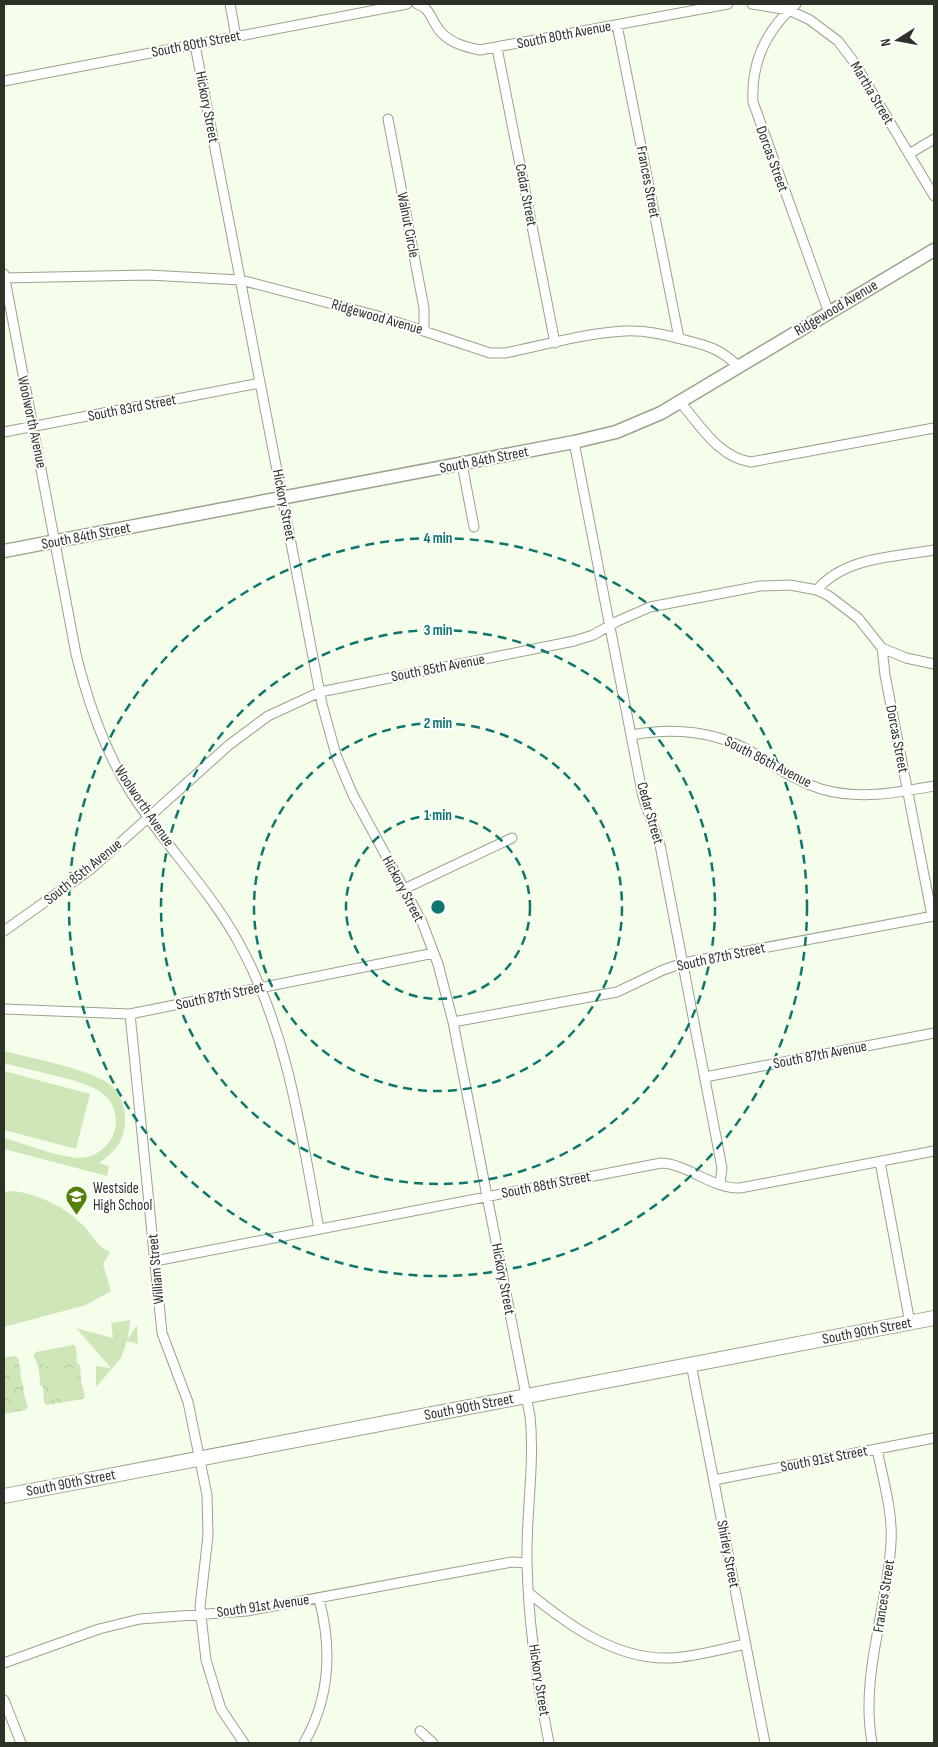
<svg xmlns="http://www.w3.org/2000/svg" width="938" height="1747" viewBox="0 0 938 1747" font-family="'Sofia Sans Condensed',sans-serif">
	<defs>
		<pattern id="park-crowns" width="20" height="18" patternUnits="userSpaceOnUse" patternTransform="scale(1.25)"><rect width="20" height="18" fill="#cfe7b8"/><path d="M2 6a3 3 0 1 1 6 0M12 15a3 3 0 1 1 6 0" fill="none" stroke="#b2c79e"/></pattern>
	</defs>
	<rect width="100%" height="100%" fill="#f4feea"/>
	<!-- park -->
	<path fill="url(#park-crowns)" d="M73,1345L76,1347L77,1363L80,1365L81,1380L85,1396L83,1399L47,1405L44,1403L43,1387L40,1385L39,1370L34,1355L36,1352Z
		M15,1356L18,1358L21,1372L20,1374L24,1389L23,1391L28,1407L25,1410L4,1414V1358Z"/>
	<!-- garden -->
	<path fill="#cfe7b8" d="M4,1051C30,1058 96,1070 113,1087C122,1096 126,1110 125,1123C124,1141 114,1153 99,1163L109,1166L107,1176L4,1149V1138C26,1144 55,1156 78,1158C97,1159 115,1142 116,1123C116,1110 111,1098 99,1091C81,1079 27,1070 4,1063Z
		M4,1071L90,1094L76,1149L4,1130Z
		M13,1191C38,1194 65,1207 83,1225C93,1236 96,1246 110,1252L103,1264L111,1291L86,1305L4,1327V1192Z
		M130,1320L128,1339L137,1325L138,1344L127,1341L121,1358L96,1387V1366L111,1368L76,1328L113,1338L111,1323Z
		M69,1350L71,1362L44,1367L42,1355Z
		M72,1367L74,1379L48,1384L45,1372Z
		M75,1383L77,1395L51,1400L48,1388Z"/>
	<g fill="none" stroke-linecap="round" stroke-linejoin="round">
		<defs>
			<path id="minor" d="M230,4L236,37
				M417,4C430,7 432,22 440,31C450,43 465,47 480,50L728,4
				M752,4L789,10L810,20L838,41L854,62L934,196
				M796,4C766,30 751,63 753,102L829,313
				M617,25L679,338
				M195,45L322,704L336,755L353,795L422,922L438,964L453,1022L530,1416C535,1464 526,1512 527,1561C528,1622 537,1683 549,1743
				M497,48L555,343
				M4,81L407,4
				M388,119L424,308V330
				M909,154L934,139
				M4,274L76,654C88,703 104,749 130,791C164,845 210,889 240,945C288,1033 301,1132 319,1229
				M4,278L148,275L241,280L378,316L490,353H505C544,345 585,333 625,331C646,330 666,335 685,340C709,346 720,349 738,366
				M680,402C700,425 719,458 751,462L934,428
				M4,432L260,383
				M574,442L643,797L660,845L722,1168L720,1184
				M462,464L474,527
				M817,590C844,557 895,557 934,550
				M882,648L906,658L934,664
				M632,735C676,727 718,731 757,755C778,768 796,781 821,789C859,800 896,793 934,786
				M404,889L512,838
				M4,931L91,869L229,745L268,716L320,692L574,641L593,635L618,621L650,607L760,586L790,585L817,590L829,596L858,618L882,648L885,675L932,916
				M4,1009L130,1014L434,953
				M130,1014L162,1333L188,1402L207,1495L208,1535L200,1607L206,1660L221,1709L244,1743
				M453,1022L617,992L663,970L683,963L934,916
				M705,1077L934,1033
				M880,1162L910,1323
				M155,1261L661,1163C688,1164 712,1189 740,1188L934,1151
				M691,1364L765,1743
				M714,1480L934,1438
				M529,1593C568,1625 616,1660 670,1658C695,1657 721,1649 746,1644
				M4,1663L99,1629L140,1619L247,1611L452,1573L512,1562L527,1563
				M4,1700L21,1743
				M420,1731L433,1743
				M304,1743C330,1698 332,1648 319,1599
				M872,1743C860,1676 887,1610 891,1543C893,1512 883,1480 877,1449"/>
			<path id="secondary" d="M4,551L574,442L616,432L661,413L934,250"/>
			<path id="primary" d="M4,1496L934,1318"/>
		</defs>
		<!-- minor casing -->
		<use href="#minor" stroke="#98a48d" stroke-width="11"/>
		<!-- secondary casing -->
		<use href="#secondary" stroke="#98a48d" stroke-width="15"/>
		<!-- primary casing -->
		<use href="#primary" stroke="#98a48d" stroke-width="16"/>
		<!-- minor -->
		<use href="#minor" stroke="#fff" stroke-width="9"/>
		<!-- secondary -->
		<use href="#secondary" stroke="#fff" stroke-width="12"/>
		<!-- primary -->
		<use href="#primary" stroke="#fff" stroke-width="14"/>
	</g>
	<!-- distance rings -->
	<g fill="none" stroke="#0f766e" stroke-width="2.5" stroke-dasharray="9 6">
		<circle cx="438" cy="907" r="92"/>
		<circle cx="438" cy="907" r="184"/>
		<circle cx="438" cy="907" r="277"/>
		<circle cx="438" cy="907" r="369"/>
	</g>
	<!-- icons -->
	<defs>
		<symbol id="school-pin" viewBox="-11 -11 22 30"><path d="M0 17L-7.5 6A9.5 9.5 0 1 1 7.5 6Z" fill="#548007" stroke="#fff"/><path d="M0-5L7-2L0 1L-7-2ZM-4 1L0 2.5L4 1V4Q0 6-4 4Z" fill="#fff"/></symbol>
	</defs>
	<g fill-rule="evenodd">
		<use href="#school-pin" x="64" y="1184" width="25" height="34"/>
	</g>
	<g text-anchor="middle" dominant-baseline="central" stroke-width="4" stroke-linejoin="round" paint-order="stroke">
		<!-- street labels -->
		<g font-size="15" fill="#2d3229" stroke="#fff">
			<text transform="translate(564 35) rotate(-11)">South 80th Avenue</text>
			<text transform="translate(196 44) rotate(-11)">South 80th Street</text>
			<text transform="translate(872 93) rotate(59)">Martha Street</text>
			<text transform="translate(207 107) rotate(79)">Hickory Street</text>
			<text transform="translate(772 159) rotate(70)">Dorcas Street</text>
			<text transform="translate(648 182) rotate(79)">Frances Street</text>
			<text transform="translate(526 195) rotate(79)">Cedar Street</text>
			<text transform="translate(408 225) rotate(79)">Walnut Circle</text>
			<text transform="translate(836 308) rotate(-31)">Ridgewood Avenue</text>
			<text transform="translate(377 317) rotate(16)">Ridgewood Avenue</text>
			<text transform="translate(132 408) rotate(-11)">South 83rd Street</text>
			<text transform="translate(32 422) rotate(78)">Woolworth Avenue</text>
			<text transform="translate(484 460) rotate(-11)">South 84th Street</text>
			<text transform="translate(284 505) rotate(79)">Hickory Street</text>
			<text transform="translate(86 536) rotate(-11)">South 84th Street</text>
			<text transform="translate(438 668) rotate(-11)">South 85th Avenue</text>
			<text transform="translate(897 739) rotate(79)">Dorcas Street</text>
			<text transform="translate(768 762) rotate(27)">South 86th Avenue</text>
			<text transform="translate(144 806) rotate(56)">Woolworth Avenue</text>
			<text transform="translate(650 813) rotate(74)">Cedar Street</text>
			<text transform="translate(83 872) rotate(-39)">South 85th Avenue</text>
			<text transform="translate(403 889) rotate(62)">Hickory Street</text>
			<text transform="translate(721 957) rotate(-12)">South 87th Street</text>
			<text transform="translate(220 996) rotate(-12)">South 87th Street</text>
			<text transform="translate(820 1055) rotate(-11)">South 87th Avenue</text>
			<text transform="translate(546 1185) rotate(-11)">South 88th Street</text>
			<text transform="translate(156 1269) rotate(-95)">William Street</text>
			<text transform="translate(503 1279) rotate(79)">Hickory Street</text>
			<text transform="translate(867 1331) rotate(-11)">South 90th Street</text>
			<text transform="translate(469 1407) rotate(-11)">South 90th Street</text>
			<text transform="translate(824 1459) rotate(-11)">South 91st Street</text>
			<text transform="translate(71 1483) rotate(-11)">South 90th Street</text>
			<text transform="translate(728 1554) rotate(79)">Shirley Street</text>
			<text transform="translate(884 1596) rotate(-81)">Frances Street</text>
			<text transform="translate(263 1606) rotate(-8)">South 91st Avenue</text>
			<text transform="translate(539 1680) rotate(81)">Hickory Street</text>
		</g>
		<!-- poi labels -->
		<g font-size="15" fill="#2d3229" stroke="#fff" text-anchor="start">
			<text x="93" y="1188">Westside<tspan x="93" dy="17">High School</tspan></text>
		</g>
	</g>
	<circle cx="438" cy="907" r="8" fill="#0f766e" stroke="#fff" stroke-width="2.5"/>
	<g font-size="15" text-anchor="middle" font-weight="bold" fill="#0f766e" stroke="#fff" stroke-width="4" stroke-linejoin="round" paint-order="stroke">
		<text x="438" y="543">4 min</text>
		<text x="438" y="635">3 min</text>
		<text x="438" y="728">2 min</text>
		<text x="438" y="820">1 min</text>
	</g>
	<!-- border -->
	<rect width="938" height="1747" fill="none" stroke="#2d3229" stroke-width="10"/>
	<!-- north arrow -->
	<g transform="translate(898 40) rotate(259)" stroke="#ffffff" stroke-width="4" paint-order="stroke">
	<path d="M0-4L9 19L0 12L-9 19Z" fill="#2d3229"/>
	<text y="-8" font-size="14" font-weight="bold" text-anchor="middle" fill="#2d3229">N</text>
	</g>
</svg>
